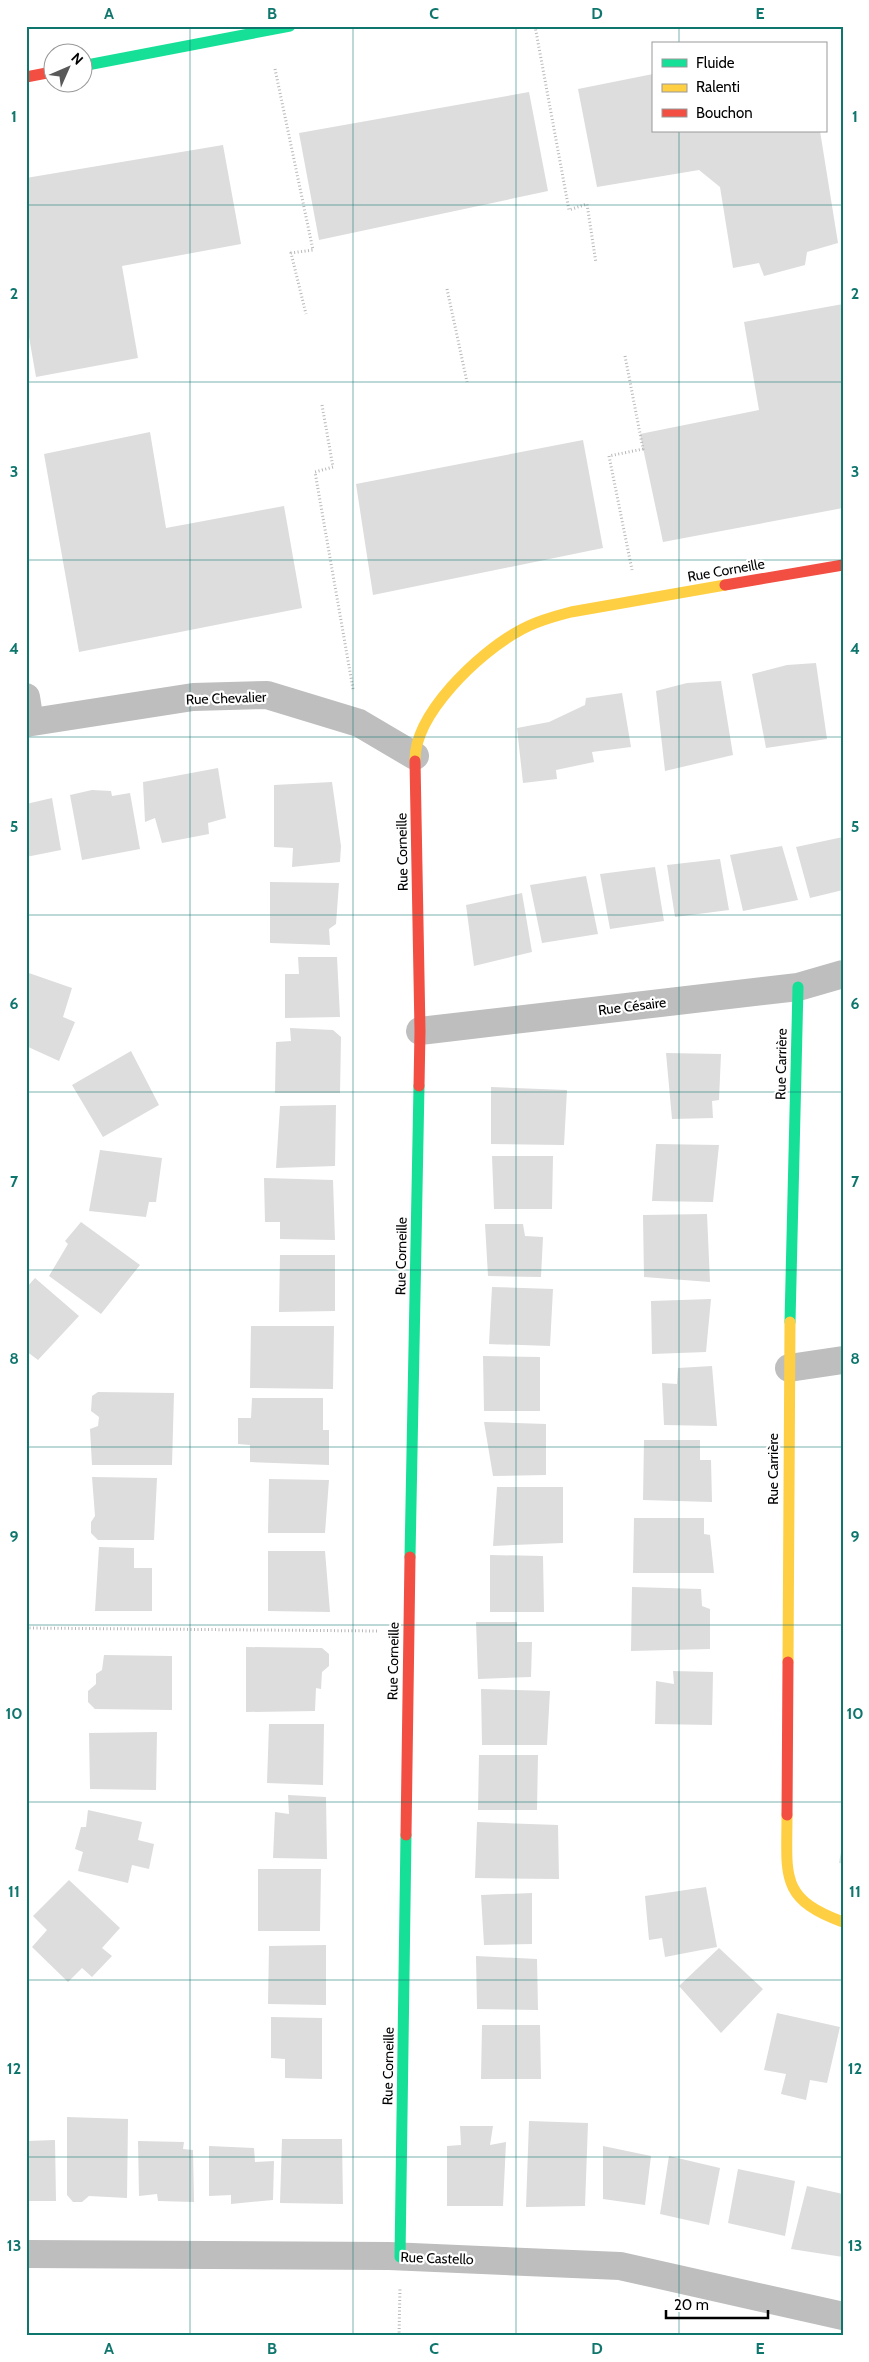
<svg xmlns="http://www.w3.org/2000/svg" width="869" height="2362" viewBox="0 0 869 2362" font-family="Cabin,sans-serif">
	<rect width="100%" height="100%" fill="#fff"/>
	<!-- building -->
	<path fill="#ddd" d="M653,74V131H820L838,243L807,252L805,265L764,276L759,263L733,268L720,187L699,170L597,187L578,89Z
		M529,92L548,191L319,240L299,133Z
		M223,145L241,244L122,266L138,358L36,377L26,320V178Z
		M843,304V508L663,542L640,434L759,410L744,322Z
		M150,432L166,528L284,506L302,608L79,652L44,454Z
		M583,440L603,548L373,595L356,484Z
		M816,663L827,739L766,748L752,674L787,665Z
		M721,681L733,755L665,771L656,691L687,683Z
		M622,693L631,747L592,752L594,762L556,770L557,779L523,783L517,728L549,722L585,705L586,698Z
		M218,768L226,818L208,823L209,834L162,843L155,818L145,822L143,782Z
		M332,782L341,846L340,862L292,867L293,848L274,847V785Z
		M92,790L111,791L112,796L130,793L140,849L82,860L70,795Z
		M52,798L61,850L26,857V804Z
		M843,837V890L810,898L796,847Z
		M782,846L798,900L743,911L730,855Z
		M720,859L729,910L675,917L667,865Z
		M655,867L664,921L610,929L600,874Z
		M586,876L598,934L542,943L530,885Z
		M270,882L339,883L336,924L329,929L330,945L270,943Z
		M522,893L532,952L474,966L466,905Z
		M298,957H337L340,1017L285,1018V974H299Z
		M26,972L72,988L63,1017L75,1022L59,1061L26,1046Z
		M290,1028L333,1030L341,1037L340,1093H275L276,1042L291,1041Z
		M131,1051L159,1105L103,1137L72,1085Z
		M666,1053L721,1054L719,1100L712,1101L713,1118L672,1119Z
		M491,1087L567,1090L564,1145L491,1144Z
		M336,1105L335,1166L276,1168L280,1106Z
		M656,1144L719,1145L713,1202L652,1201Z
		M100,1150L162,1158L156,1202H149L146,1217L89,1211Z
		M492,1156H553L552,1209H494Z
		M264,1178L333,1180L335,1240L280,1239V1222H265Z
		M707,1214L710,1282L644,1277L643,1215Z
		M81,1222L140,1265L101,1314L49,1276L68,1244L65,1241Z
		M485,1224H523L525,1236L543,1237L541,1277L488,1276Z
		M280,1255H335V1311L279,1312Z
		M35,1278L79,1316L38,1360L26,1351V1288Z
		M492,1287L553,1289L550,1346L489,1344Z
		M711,1299L706,1352L652,1354L651,1301Z
		M251,1326H334L333,1389L250,1388Z
		M483,1356L540,1357V1411H484Z
		M712,1366L717,1426L664,1425L662,1383L677,1384L678,1368Z
		M98,1392L174,1393L172,1465H92L90,1429L98,1426L99,1417L91,1411L92,1396Z
		M252,1398H323V1430H329V1465L250,1462V1445L238,1444V1418H251Z
		M484,1422L546,1424V1475L493,1476Z
		M644,1440H700V1460H711L712,1502L643,1500Z
		M92,1477L157,1478L154,1540H98L91,1533V1522L95,1516Z
		M269,1479L329,1480L325,1533H268Z
		M497,1487H563V1543L493,1546Z
		M634,1518H704V1534L710,1535L714,1573H633Z
		M99,1547L134,1548V1568H152V1611H95Z
		M268,1551H325L330,1612L268,1611Z
		M490,1555L543,1556L544,1612H490Z
		M632,1587L701,1589L702,1606L710,1609V1649L631,1651Z
		M476,1622H517V1642H532L531,1677L478,1679Z
		M246,1647L322,1648L329,1654V1666L322,1672L321,1689L316,1688L315,1711L246,1712Z
		M104,1655L172,1656V1710L95,1709L88,1702V1691L96,1684V1674L102,1670Z
		M673,1671L713,1672L712,1725L655,1724L656,1681L674,1684Z
		M481,1689L550,1691L547,1745H482Z
		M269,1724H324L323,1785L267,1783Z
		M157,1732L156,1790L90,1789L89,1733Z
		M479,1755H538L537,1810H478Z
		M288,1795L326,1797L327,1859L273,1858L275,1812L289,1814Z
		M88,1810L142,1822L138,1840L154,1844L149,1869L132,1865L128,1883L78,1871L83,1852L75,1849L81,1827H86Z
		M477,1822L558,1825L559,1879L475,1878Z
		M842,1846H843V1864L839,1863Z
		M258,1869H321L320,1931H258Z
		M69,1880L120,1928L102,1948L112,1956L92,1977L82,1968L68,1982L32,1947L47,1930L33,1916Z
		M706,1887L717,1947L665,1957L662,1938L649,1940L645,1896Z
		M532,1893V1944L484,1945L481,1895Z
		M326,1945V2005L268,2004L269,1946Z
		M719,1948L763,1989L721,2033L679,1986Z
		M476,1956L537,1959L538,2010L477,2009Z
		M777,2013L840,2027L827,2083L810,2080L806,2100L781,2094L786,2074L764,2070Z
		M271,2017L322,2018V2079L285,2078V2059L271,2058Z
		M482,2025H540L541,2079H481Z
		M67,2117L128,2119L127,2198L89,2196L82,2202H73L67,2195Z
		M529,2121L588,2123L585,2206L526,2207Z
		M460,2126H493L490,2145L506,2142L503,2206H447V2146L461,2145Z
		M282,2139H342L343,2204L280,2203Z
		M55,2140L56,2201H26V2141Z
		M138,2141L184,2142L183,2149L193,2150L194,2202L158,2201L157,2194L139,2196Z
		M209,2146L254,2148L255,2162L274,2161L273,2200L231,2204V2195L209,2196Z
		M603,2146L651,2156L645,2205L603,2199Z
		M669,2156L720,2168L709,2225L660,2214Z
		M738,2169L795,2181L785,2236L728,2223Z
		M807,2186L843,2194V2257L791,2249Z"/>
	<g fill="none" stroke-linecap="round" stroke-linejoin="round">
		<!-- path -->
		<path stroke="#b8b8b8" stroke-width="3" stroke-dasharray="1 2.5" stroke-linecap="butt" d="M535,26L569,210L587,204L596,263
			M275,69L313,250L291,253L306,314
			M447,289L467,382
			M625,356L643,449L609,456L632,570
			M322,405L333,467L315,472L353,689
			M26,1628L378,1631
			M399,2336L400,2287"/>
		<!-- street -->
		<path stroke="#bebebe" stroke-width="28" d="M26,697L30,722
			M26,723L193,697L267,695L359,723L415,756
			M420,1031L798,987L843,974
			M789,1368L843,1360
			M26,2254L389,2256L620,2266L843,2316"/>
		<!-- fast -->
		<path stroke="#16e098" stroke-width="11" d="M82,66L290,26
			M790,1322L798,987
			M410,1557L419,1086
			M400,2257L406,1835"/>
		<!-- slow -->
		<path stroke="#ffcf43" stroke-width="11" d="M415,761C414,714 479,653 517,632C534,622 552,617 571,612L725,585
			M788,1662L790,1322
			M787,1815C787,1875 779,1899 843,1922"/>
		<!-- jam -->
		<path stroke="#f24e42" stroke-width="11" d="M26,77L52,72
			M725,585L843,565
			M415,761L420,1031L419,1086
			M787,1815L788,1662
			M406,1835L410,1557"/>
	</g>
	<!-- grid -->
	<path fill="none" stroke="#0f766e" stroke-width="1" stroke-opacity="0.55" d="M190,26V2336M353,26V2336M516,26V2336M679,26V44M679,131V2336M26,205H843M26,382H843M26,560H843M26,737H843M26,915H843M26,1092H843M26,1270H843M26,1447H843M26,1625H843M26,1802H843M26,1980H843M26,2157H843"/>
	<g text-anchor="middle" dominant-baseline="central" stroke-width="4.5" stroke-linejoin="round" paint-order="stroke">
		<!-- street labels -->
		<g font-size="14" fill="#000" stroke="#fff">
			<text transform="translate(726 570) rotate(-10)">Rue Corneille</text>
			<text transform="translate(226 698) rotate(-2)">Rue Chevalier</text>
			<text transform="translate(402 852) rotate(-91)">Rue Corneille</text>
			<text transform="translate(632 1006) rotate(-7)">Rue Césaire</text>
			<text transform="translate(781 1064) rotate(-89)">Rue Carrière</text>
			<text transform="translate(401 1256) rotate(-89)">Rue Corneille</text>
			<text transform="translate(773 1469) rotate(-90)">Rue Carrière</text>
			<text transform="translate(393 1661) rotate(-89)">Rue Corneille</text>
			<text transform="translate(388 2066) rotate(-89)">Rue Corneille</text>
			<text transform="translate(437 2258) rotate(2)">Rue Castello</text>
		</g>
	</g>
	<!-- border -->
	<rect width="869" height="2362" fill="none" stroke="#ffffff" stroke-width="55"/>
	<!-- legend -->
	<rect x="652" y="42" width="175" height="90" fill="#ffffff" stroke="#999999"/>
	<rect x="662" y="59" width="25" height="8" fill="#16e098" stroke="#999999"/>
	<text x="696" y="68" font-size="15" fill="#000000">Fluide</text>
	<rect x="662" y="84" width="25" height="8" fill="#ffcf43" stroke="#999999"/>
	<text x="696" y="92" font-size="15" fill="#000000">Ralenti</text>
	<rect x="662" y="109" width="25" height="8" fill="#f24e42" stroke="#999999"/>
	<text x="696" y="118" font-size="15" fill="#000000">Bouchon</text>
	<!-- north arrow -->
	<g transform="translate(68 68) rotate(45)"><circle r="24" fill="#ffffff" stroke="#999999"/>
	<path d="M0-4L9 19L0 12L-9 19Z" fill="#595959"/>
	<text y="-8" font-size="14" font-weight="bold" text-anchor="middle" fill="#000000">N</text>
	</g>
	<!-- scale -->
	<path d="M666 2310v8h102v-8" fill="none" stroke="#000000" stroke-width="2.5"/>
	<text x="674" y="2310" font-size="15" fill="#000000" stroke="#ffffff" stroke-width="4" paint-order="stroke">20 m</text>
	<rect x="28" y="28" width="814" height="2306" fill="none" stroke="#0f766e" stroke-width="2"/>
	<g font-size="16" text-anchor="middle" font-weight="bold" fill="#0f766e">
		<text x="109" y="19">A</text>
		<text x="272" y="19">B</text>
		<text x="434" y="19">C</text>
		<text x="597" y="19">D</text>
		<text x="760" y="19">E</text>
		<text x="14" y="122">1</text>
		<text x="855" y="122">1</text>
		<text x="14" y="299">2</text>
		<text x="855" y="299">2</text>
		<text x="14" y="477">3</text>
		<text x="855" y="477">3</text>
		<text x="14" y="654">4</text>
		<text x="855" y="654">4</text>
		<text x="14" y="832">5</text>
		<text x="855" y="832">5</text>
		<text x="14" y="1009">6</text>
		<text x="855" y="1009">6</text>
		<text x="14" y="1187">7</text>
		<text x="855" y="1187">7</text>
		<text x="14" y="1364">8</text>
		<text x="855" y="1364">8</text>
		<text x="14" y="1542">9</text>
		<text x="855" y="1542">9</text>
		<text x="14" y="1719">10</text>
		<text x="855" y="1719">10</text>
		<text x="14" y="1897">11</text>
		<text x="855" y="1897">11</text>
		<text x="14" y="2074">12</text>
		<text x="855" y="2074">12</text>
		<text x="14" y="2251">13</text>
		<text x="855" y="2251">13</text>
		<text x="109" y="2354">A</text>
		<text x="272" y="2354">B</text>
		<text x="434" y="2354">C</text>
		<text x="597" y="2354">D</text>
		<text x="760" y="2354">E</text>
	</g>
</svg>
